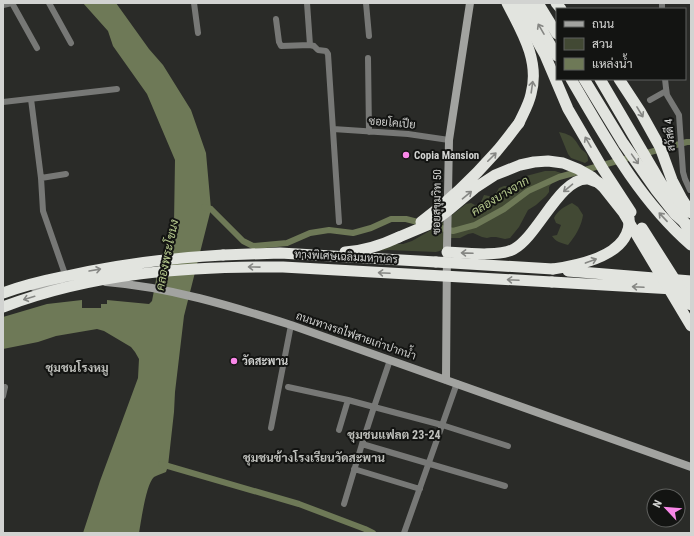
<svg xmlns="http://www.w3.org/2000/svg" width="694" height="536" viewBox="0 0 694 536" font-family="'Roboto Condensed',Sarabun,sans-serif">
	<rect width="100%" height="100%" fill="#2a2b28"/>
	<!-- green -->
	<path fill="#424934" d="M559,132C564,133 571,135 574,139C577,142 579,147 582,150C587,153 588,155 588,161L585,163L571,158L568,154Z
		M545,171H555L564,174L552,183L549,187V192L546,196L536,205L528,210L519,227L510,238L505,239L496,237H491L487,238L482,237L473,233L468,234L460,238H450C446,244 444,251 436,252L388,250L378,251L374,249L388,244H403L412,241L438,226L466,204L471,203L475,205L480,204L484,195L494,197L499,188L504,186H509L526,176Z
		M572,203L578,207L583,215C582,225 575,237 568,245C561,243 556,242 552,236L557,235L561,225L556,223L554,218C557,211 565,206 572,203Z"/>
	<!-- water -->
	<path fill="#6e7957" d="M83,3H116L149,49L163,65L191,110L206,153L211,209L184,316L175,392L174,412L168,466L166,472C162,474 157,475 154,477C146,484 141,522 139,533H83L100,481L138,378L139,359L135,352L131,347L104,331L97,329L56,336L38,342L3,349V317L47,304L82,300V308H101V304H107V300L149,304L152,301L160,259L168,242L174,223L175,160L147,94L113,46L108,31Z"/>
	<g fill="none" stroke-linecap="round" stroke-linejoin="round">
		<!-- canal -->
		<path stroke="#6e7957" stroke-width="6" d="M204,207L211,209L243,241L253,246L287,243L310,233L329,230L353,233L371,228L391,219H406L453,231L475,225L504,209L528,191L559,177L687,142H691
			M161,464L299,504L365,529L373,533"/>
		<!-- street -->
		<path stroke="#777876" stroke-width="6" d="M12,3L37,48
			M49,3L71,43
			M194,3L198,33
			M307,3L310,45
			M366,3L369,36
			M3,5L12,3
			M662,9V3
			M276,19L279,42L281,46L310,45L314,46L318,50L326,51L328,54L339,222
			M368,58L369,132
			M665,79L666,88L667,95L679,115L683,172L685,179L690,190L691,189
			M31,99L41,178L43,211L66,277
			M650,100L666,91
			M3,102L117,89
			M333,129L408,134L449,140
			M41,178L66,174
			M288,387L348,400L374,407L390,360
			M3,396L5,387
			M271,428L291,325
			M339,430L348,400
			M362,444L374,407L442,425L508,446
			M354,469L420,489
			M344,504L362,444L505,486
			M404,533L457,383"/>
		<!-- secondary -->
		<path stroke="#a2a3a0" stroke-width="8" d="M106,282C169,287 231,306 291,325L691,467
			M34,287L45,286L70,282
			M446,380L447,247L449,140L470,3"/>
		<!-- highway -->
		<path stroke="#e2e4df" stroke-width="11" d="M507,3C522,32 540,61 531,94C529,104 523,114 519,123
			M515,3L527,23
			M526,3L557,56
			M538,3L557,34
			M556,3L561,9
			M571,79C605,137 639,200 691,245
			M600,79L691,234
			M619,79L640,111L660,147L672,180L682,199L691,213
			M345,252C364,251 382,245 399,237
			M447,252C464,253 500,257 514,249C538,236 560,177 588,179C592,180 596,182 600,183
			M223,255L280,253L436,262
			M553,269C581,265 632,255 629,218
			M568,271L691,281
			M552,282L691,290"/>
		<!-- highway-bridge -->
		<path stroke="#e2e4df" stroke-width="11" d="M527,23L545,55L568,109L603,169L631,212
			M584,79L623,143L656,190L675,214L691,228
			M421,222C448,202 474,177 496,152C504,143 511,133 519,123
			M642,228L691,305
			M399,237L430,224L450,209L475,188L495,175L520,165L534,162L548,161L563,163L578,169L592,177L604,188L623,212L691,326
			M436,262L553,269
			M3,293C22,286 42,281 62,277C115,265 169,258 223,255
			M3,307C92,273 188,266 283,267L552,282"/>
	</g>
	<!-- one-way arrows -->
	<defs><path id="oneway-shaft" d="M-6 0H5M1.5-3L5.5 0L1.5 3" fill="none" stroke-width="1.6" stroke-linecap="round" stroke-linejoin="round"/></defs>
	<g stroke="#858683">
		<use href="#oneway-shaft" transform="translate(541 29) rotate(-120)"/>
		<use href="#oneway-shaft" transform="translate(532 87) rotate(-82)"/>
		<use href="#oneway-shaft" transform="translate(640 112) rotate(59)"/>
		<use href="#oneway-shaft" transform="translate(588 142) rotate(-120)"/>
		<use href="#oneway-shaft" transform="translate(492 157) rotate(-45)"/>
		<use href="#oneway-shaft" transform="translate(635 159) rotate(55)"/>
		<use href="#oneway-shaft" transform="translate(568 188) rotate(140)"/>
		<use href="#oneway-shaft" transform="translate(467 195) rotate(-40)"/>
		<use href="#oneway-shaft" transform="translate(663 217) rotate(-133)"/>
		<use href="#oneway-shaft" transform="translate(467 253) rotate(-178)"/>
		<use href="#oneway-shaft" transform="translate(591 261) rotate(-20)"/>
		<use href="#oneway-shaft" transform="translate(254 267) rotate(-179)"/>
		<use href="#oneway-shaft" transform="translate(95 270) rotate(-10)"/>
		<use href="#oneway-shaft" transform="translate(384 273) rotate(-177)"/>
		<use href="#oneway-shaft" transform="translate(513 280) rotate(-177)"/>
		<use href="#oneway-shaft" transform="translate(638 287) rotate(-177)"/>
		<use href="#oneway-shaft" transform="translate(29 298) rotate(163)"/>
	</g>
	<!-- markers -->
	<g fill="#f987e8" stroke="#131412" stroke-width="1.5">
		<circle cx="406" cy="155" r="4"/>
		<circle cx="234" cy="361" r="4"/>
	</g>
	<g text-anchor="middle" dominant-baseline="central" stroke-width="4" stroke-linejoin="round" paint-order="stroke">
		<!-- street labels -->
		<g font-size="11" fill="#d2d3d1" stroke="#131412">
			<text transform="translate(392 123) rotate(5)">ซอยโคเปีย</text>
			<text transform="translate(670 135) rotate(-95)">สวัสดี 4</text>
			<text transform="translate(437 202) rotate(-89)">ซอยสุขุมวิท 50</text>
			<text transform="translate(346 257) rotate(3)">ทางพิเศษเฉลิมมหานคร</text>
			<text transform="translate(356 336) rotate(19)">ถนนทางรถไฟสายเก่าปากน้ำ</text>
		</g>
		<!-- poi labels -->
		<g font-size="11" font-weight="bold" fill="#d2d3d1" stroke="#131412" text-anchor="start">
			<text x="414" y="155">Copia Mansion</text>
			<text x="242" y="361">วัดสะพาน</text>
		</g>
		<!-- water labels -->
		<g font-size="12" font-style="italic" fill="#b5c88d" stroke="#131412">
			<text transform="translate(500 196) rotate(-31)">คลองบางจาก</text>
			<text transform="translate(167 255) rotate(-78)">คลองพระโขนง</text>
		</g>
		<!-- neighbourhood labels -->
		<g font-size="12" font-weight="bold" fill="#bfc0bc" stroke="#131412">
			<text x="77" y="368">ชุมชนโรงหมู</text>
			<text x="394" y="435">ชุมชนแฟลต 23-24</text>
			<text x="314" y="458">ชุมชนข้างโรงเรียนวัดสะพาน</text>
		</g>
	</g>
	<!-- border -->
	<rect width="694" height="536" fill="none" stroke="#d2d3d1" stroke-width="8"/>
	<!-- legend -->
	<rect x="556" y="8" width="130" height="72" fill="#131412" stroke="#5f605e"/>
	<rect x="564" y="21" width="20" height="6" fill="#a2a3a0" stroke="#5f605e"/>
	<text x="592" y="28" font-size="12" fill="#d2d3d1">ถนน</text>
	<rect x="564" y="38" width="20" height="12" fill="#424934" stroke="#5f605e"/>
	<text x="592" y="48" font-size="12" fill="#d2d3d1">สวน</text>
	<rect x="564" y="58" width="20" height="12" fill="#6e7957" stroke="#5f605e"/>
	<text x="592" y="68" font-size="12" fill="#d2d3d1">แหล่งน้ำ</text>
	<!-- north arrow -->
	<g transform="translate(666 508) rotate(296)"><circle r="19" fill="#131412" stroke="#5f605e"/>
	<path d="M0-3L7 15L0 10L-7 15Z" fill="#f987e8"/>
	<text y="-6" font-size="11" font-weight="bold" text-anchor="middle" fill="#d2d3d1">N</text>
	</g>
</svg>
